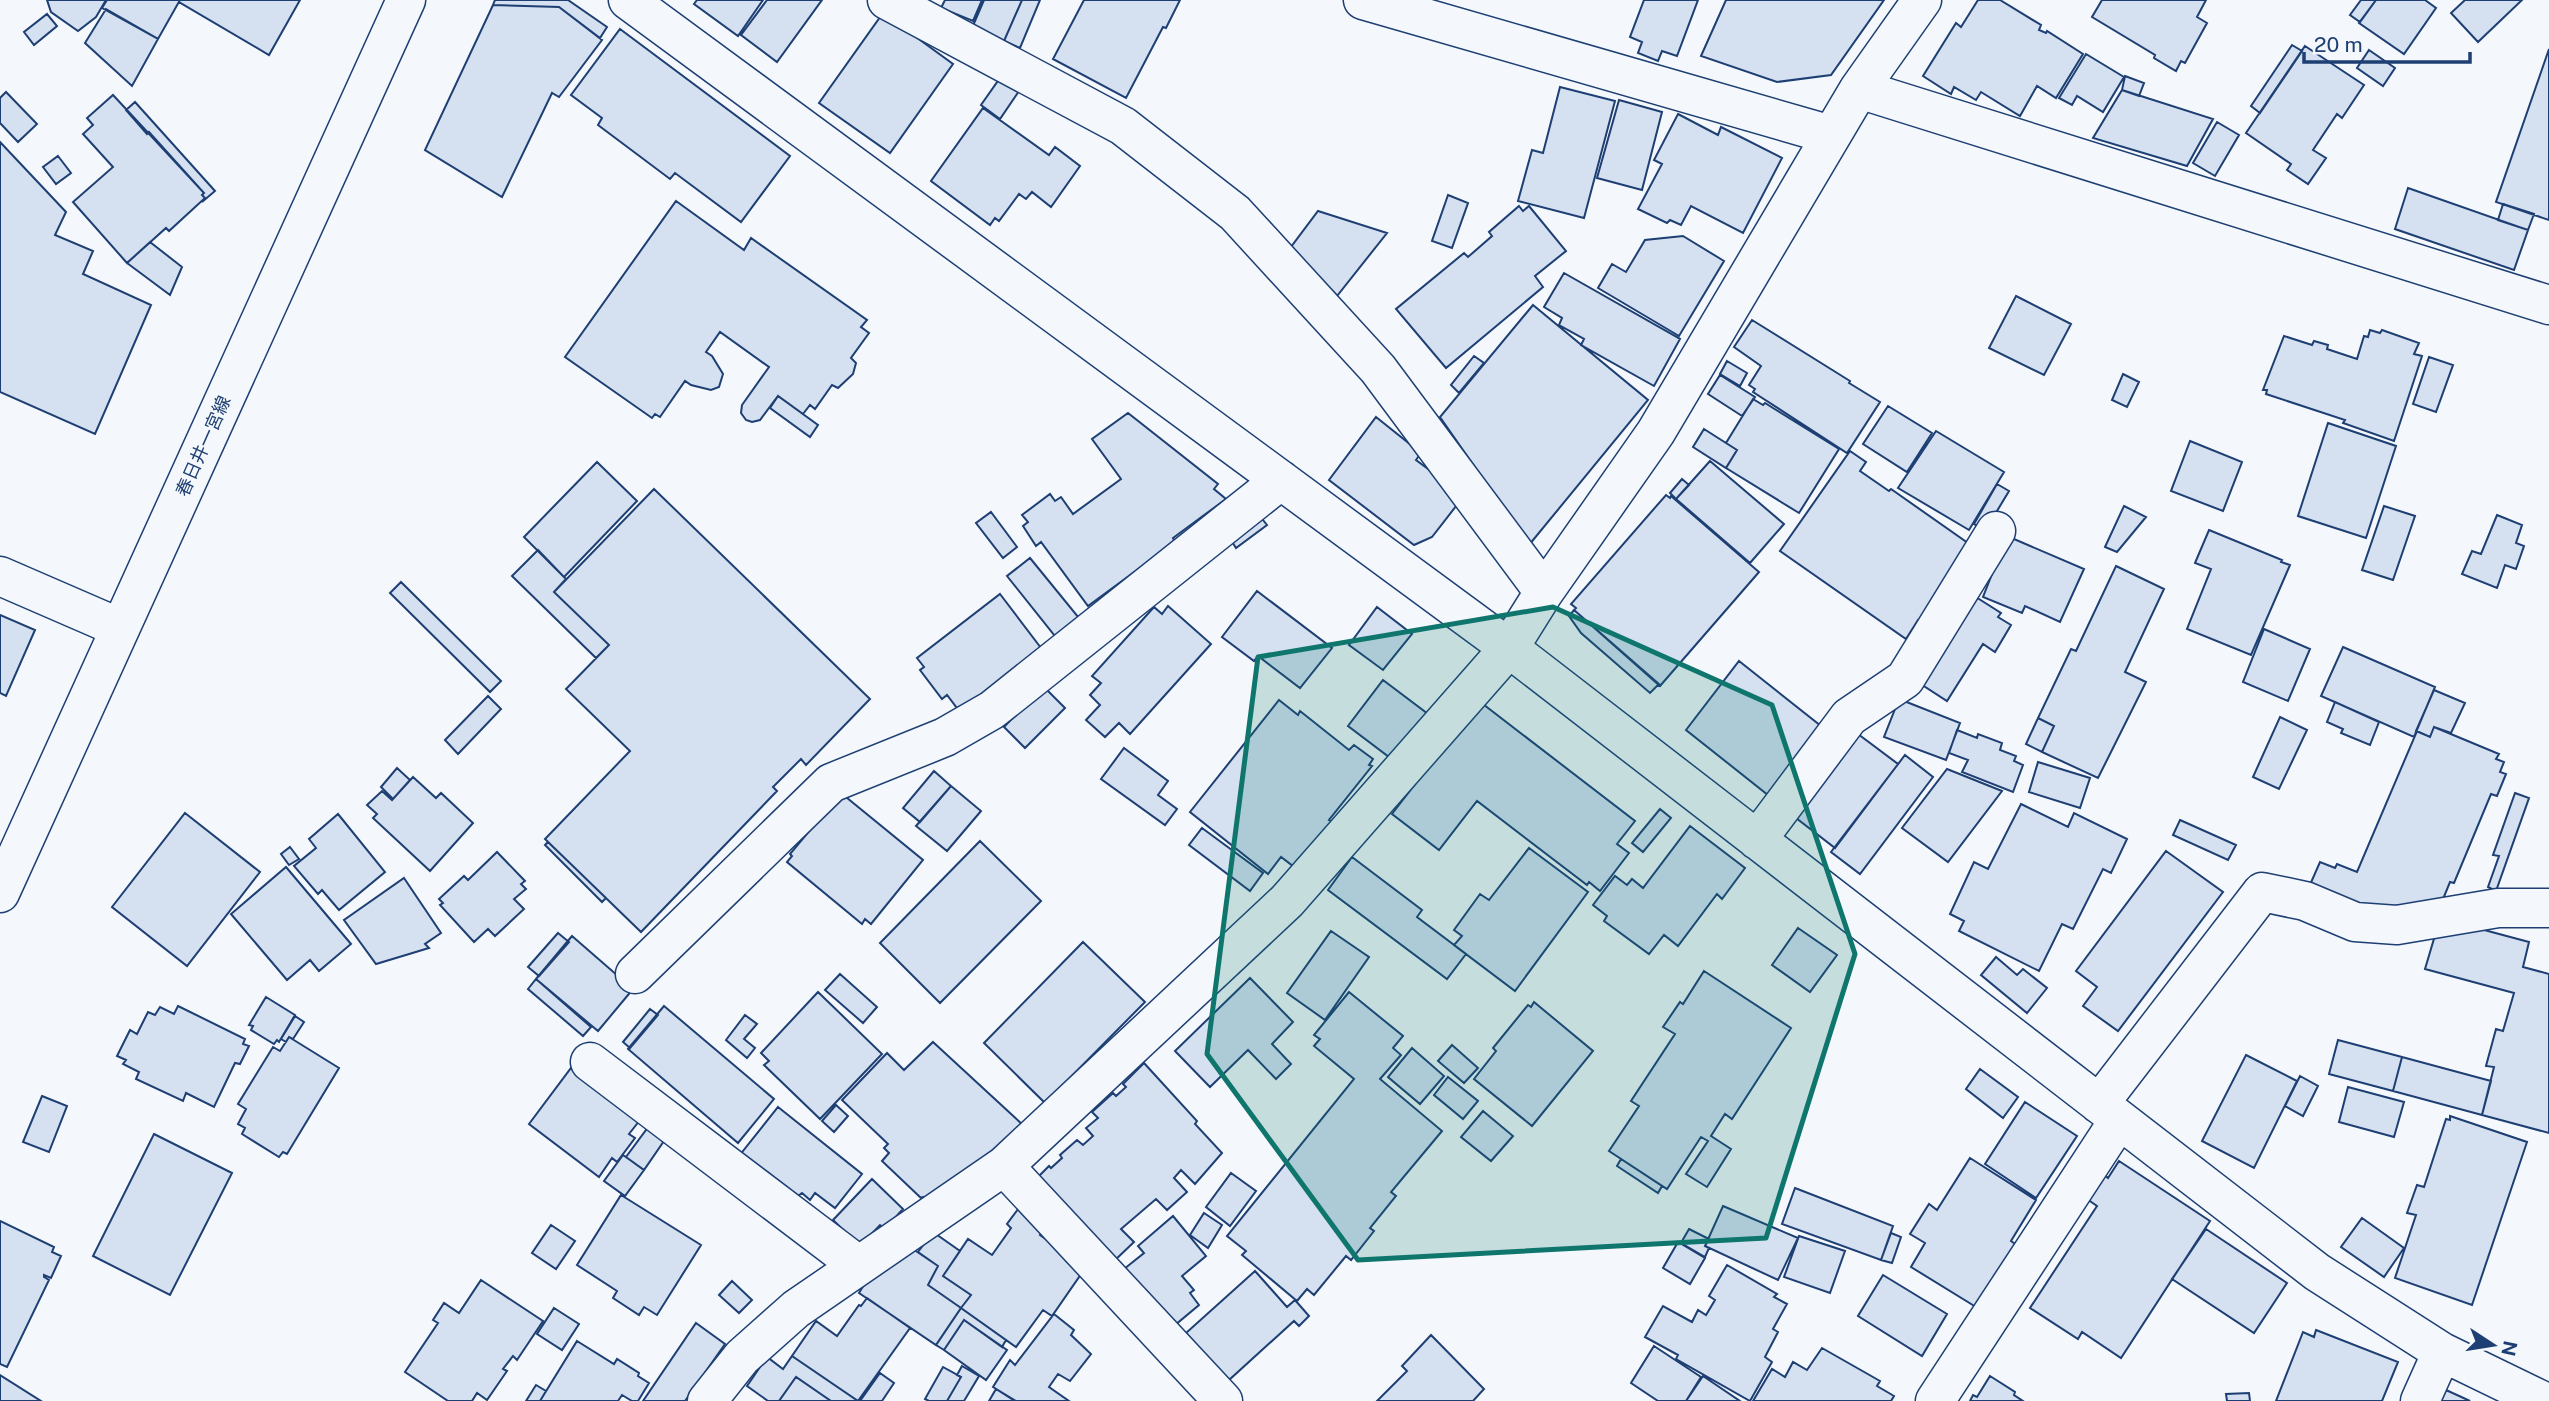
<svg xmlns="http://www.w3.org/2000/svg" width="2549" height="1401" viewBox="0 0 2549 1401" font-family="'Public Sans','Noto Sans JP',sans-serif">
	<rect width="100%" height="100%" fill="#f4f7fb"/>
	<!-- building -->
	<path fill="#d5e0f0" stroke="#1d3f73" stroke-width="2" d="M47,0H106L96,17L78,31L51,12Z
		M107,0H180L158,39L102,8Z
		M180,0H300L269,55L179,2Z
		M495,0H568L607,27L600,38L559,7L493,5Z
		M697,0H763L738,36L694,4Z
		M767,0H822L777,62L741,35Z
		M945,0H982L973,21L941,8Z
		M984,0H1022L1004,41L972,28Z
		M1022,0H1040L1020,48L1004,41Z
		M1084,0H1180L1166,28L1163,27L1126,98L1053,59Z
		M1644,0H1698L1677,56L1662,51L1658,61L1638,53L1642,42L1630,37Z
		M1726,0H1884L1831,75L1777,82L1701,56Z
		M1978,0H2000L2041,25L2039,30L2046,33L2047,31L2083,54L2056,98L2037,86L2020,116L1981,92L1976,100L1954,87L1951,94L1923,76L1956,23L1961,27Z
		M2102,0H2206L2197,17L2207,23L2185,63L2181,61L2176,71L2154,58L2155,55L2092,17Z
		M2361,0H2376L2360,22L2350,15Z
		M2376,0H2425L2436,8L2404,54L2359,23Z
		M2465,0H2522L2478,42L2451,13Z
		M493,5L559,7L602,40L559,97L552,93L502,197L425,150Z
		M106,9L158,39L132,86L85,43Z
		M883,13L953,64L890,153L819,103Z
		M47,14L57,26L34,45L24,32Z
		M620,29L790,156L741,222L675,173L670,179L598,125L602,118L571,95Z
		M2292,45L2302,51L2260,113L2251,106Z
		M2305,46L2364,85L2342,118L2337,114L2313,150L2326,158L2308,184L2287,170L2291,164L2246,133Z
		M2549,49V220L2496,202Z
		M2369,50L2395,68L2383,86L2357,68Z
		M2086,54L2124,77L2103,112L2077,96L2072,105L2059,98Z
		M2125,76L2144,83L2139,96L2122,90Z
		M1000,78L1019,91L1000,119L981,105Z
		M1560,87L1615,101L1584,218L1518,201L1532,150L1543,153Z
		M2122,90L2213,119L2187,166L2093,138Z
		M6,92L37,124L18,142L0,123V98Z
		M113,95L204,193L202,195L205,198L169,231L166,228L127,263L73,202L113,167L83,134L93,125L87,118Z
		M1619,100L1662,112L1642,190L1597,178Z
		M135,102L215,191L202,202L205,198L202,195L204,193L149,132L147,134L126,110Z
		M983,108L1049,155L1055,147L1080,166L1051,207L1032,192L1026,199L1019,194L999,221L995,218L990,225L931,181Z
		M1678,114L1718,135L1721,127L1782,158L1743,233L1691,206L1681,225L1670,220L1667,223L1638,209L1662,164L1654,160Z
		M2217,122L2239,135L2215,176L2193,163Z
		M0,142L66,212L55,235L93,251L83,274L151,305L95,434L0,392Z
		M58,156L71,173L56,184L43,167Z
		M2408,188L2528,230L2514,270L2395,229Z
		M1448,195L1468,203L1452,248L1432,241Z
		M676,201L744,250L751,238L867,320L861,327L869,333L851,358L856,363L853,374L838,388L832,385L815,409L810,405L803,414L778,396L760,420L752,422L746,420L741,413L742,405L769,367L720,332L706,352L712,356L723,374L719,387L711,390L691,385L685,381L660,417L655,414L652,418L565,357Z
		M2503,204L2534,214L2528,230L2498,220Z
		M1519,206L1523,211L1529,206L1566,251L1535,276L1543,287L1446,368L1396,309L1464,253L1468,257L1492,236L1489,232Z
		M1318,211L1387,233L1337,296L1291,247Z
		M1683,236L1724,261L1679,336L1598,288L1612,264L1626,272L1645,240Z
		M150,242L182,267L170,295L127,263Z
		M1564,273L1680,339L1654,386L1581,345L1584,339L1559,325L1562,318L1544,307Z
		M2016,296L2071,324L2044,375L1989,348Z
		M1533,305L1648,400L1529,545L1440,417Z
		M1752,320L1850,381L1849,383L1880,402L1847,453L1753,392L1755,389L1749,385L1761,366L1734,347Z
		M2370,330L2380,333L2382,330L2419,343L2414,354L2422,356L2394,441L2343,423L2345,420L2266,394L2267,390H2263L2284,336L2312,345L2314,341L2328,345L2327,349L2357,359L2364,336L2368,337Z
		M1474,356L1484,363L1459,393L1451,385Z
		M2429,357L2453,365L2436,412L2413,404Z
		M1727,361L1747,373L1740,386L1720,374Z
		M2123,374L2139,382L2127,407L2112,400Z
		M1720,375L1755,397L1742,416L1708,394Z
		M778,396L818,425L810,437L770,408Z
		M1753,399L1763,405L1765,403L1839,449L1799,513L1726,468L1737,450L1726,443Z
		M1888,406L1932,433L1907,472L1863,444Z
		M1128,413L1218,484L1214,489L1226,499L1173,538L1175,542L1088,606L1041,542L1036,546L1023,526L1028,522L1022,515L1050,494L1055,501L1061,497L1073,514L1121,479L1092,439Z
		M1376,417L1421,453L1416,460L1443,480L1460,501L1432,537L1414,545L1329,480Z
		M2328,423L2396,446L2366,538L2298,516Z
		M1704,429L1737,450L1726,468L1693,447Z
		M1936,431L2004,472L1969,530L1898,488Z
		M2190,441L2242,462L2223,511L2171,491Z
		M1850,451L1866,462L1860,471L1889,491L1891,489L1975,548L1923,623L1918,620L1906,639L1780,551Z
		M1710,461L1784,524L1750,563L1676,499Z
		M597,462L637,501L564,577L524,537Z
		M1682,479L1689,485L1676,499L1670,493Z
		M1997,484L2009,491L1985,531L1974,524Z
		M654,489L870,699L806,765L801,759L773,787L777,791L641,932L545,839L630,751L566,689L609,645L554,592Z
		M1666,495L1670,498L1671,496L1759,572L1660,686L1574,610L1576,608L1571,604Z
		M2124,506L2146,517L2117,552L2105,547Z
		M2384,506L2415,516L2393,580L2362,570Z
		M991,512L1017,547L1003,558L976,523Z
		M1259,515L1267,525L1236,548L1229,537Z
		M2497,515L2522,525L2516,543L2524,546L2516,569L2505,565L2497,588L2462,574L2472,551L2481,554Z
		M2209,530L2282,560L2281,562L2290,565L2251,655L2187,629L2211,569L2195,563Z
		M2007,536L2084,569L2060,622L2025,606L2022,613L1983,597Z
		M538,550L566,579L554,592L609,645L596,658L512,576Z
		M1030,558L1079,618L1055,636L1007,576Z
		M2116,566L2164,589L2125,672L2146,682L2098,778L2042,752L2054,726L2038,718L2071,649L2076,651Z
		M401,582L501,681L490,692L390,593Z
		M1257,591L1332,648L1300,688L1258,656L1254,661L1222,637Z
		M1968,592L2001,613L1998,617L2011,625L1995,652L1983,644L1947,701L1913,679Z
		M1000,594L1041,648L960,712L947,695L942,699L920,670L924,667L917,658Z
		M1168,606L1211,644L1130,734L1119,723L1105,737L1086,720L1100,705L1090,695L1101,683L1092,676L1154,607L1162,614Z
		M1377,607L1412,634L1383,670L1349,645Z
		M1574,610L1659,684L1650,693L1581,633L1569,616Z
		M0,615L35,630L6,696L0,693Z
		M2264,629L2310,649L2288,701L2243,682Z
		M2343,647L2435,687L2414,737L2321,696Z
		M1739,661L1826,730L1773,799L1686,730Z
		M1383,680L1428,714L1393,760L1348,726Z
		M1043,686L1065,708L1025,748L1004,727Z
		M2434,690L2465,703L2451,733L2434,727L2430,737L2416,731Z
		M488,696L501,709L458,754L445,740Z
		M1899,699L1960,723L1946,760L1884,737Z
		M1279,700L1298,715L1300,711L1349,750L1354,745L1373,759L1369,765L1372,766L1329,820L1333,822L1305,858L1302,855L1293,866L1281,857L1268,874L1190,812Z
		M1479,701L1635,821L1617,844L1629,853L1600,891L1589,882L1587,885L1477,801L1439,850L1392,814Z
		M2335,702L2379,722L2370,745L2341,733L2343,729L2327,722Z
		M2280,717L2307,730L2279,789L2253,777Z
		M2038,718L2054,726L2042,752L2026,744Z
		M2434,727L2499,754L2496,759L2504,762L2500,772L2506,774L2497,796L2491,794L2454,883L2450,882L2441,904L2368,913L2309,887L2320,862L2335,868L2337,864L2357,872L2417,731L2430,737Z
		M1850,728L1898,764L1835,848L1787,811Z
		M1957,730L1977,738L1978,734L2002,743L2000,750L2016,756L2014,761L2023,765L2013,792L1962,772L1968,760L1949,753Z
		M1124,748L1168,781L1158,795L1177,809L1165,825L1101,779Z
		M1905,755L1933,777L1860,874L1831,852Z
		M2038,762L2090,778L2080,808L2029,792Z
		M397,768L410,780L393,799L381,787Z
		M1947,769L2002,791L1948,862L1902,828Z
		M934,771L951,786L920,822L903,808Z
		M413,777L436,798L441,793L473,823L430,871L373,818L377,814L367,805L382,791L392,800Z
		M951,786L981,811L947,851L916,826Z
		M841,793L923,860L871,924L865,919L862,924L787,862L792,856L790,854Z
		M2515,793L2529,798L2496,891L2488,887L2499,856L2493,855Z
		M2021,804L2068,827L2074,813L2127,839L2111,873L2103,869L2073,929L2062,924L2039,971L1959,931L1964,921L1950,914L1974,862L1988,869Z
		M1660,809L1671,818L1643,852L1632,843Z
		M185,813L260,872L187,966L112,907Z
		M338,814L385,872L339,910L322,890L318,894L294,866L316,848L309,839Z
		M2180,820L2236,845L2228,860L2173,835Z
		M1690,826L1745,868L1722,899L1717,894L1678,946L1664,935L1649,954L1604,921L1607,916L1593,905L1615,876L1627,885L1632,879L1643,888Z
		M1202,828L1263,873L1250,891L1189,845Z
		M980,841L1041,901L940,1003L880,943Z
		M548,842L606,898L602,902L545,845Z
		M290,847L299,859L289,865L281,854Z
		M1529,848L1588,892L1515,991L1454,945L1462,936L1454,930L1480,894L1489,900Z
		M2166,851L2223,892L2118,1031L2083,1006L2097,987L2076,971Z
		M497,852L525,881L521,884L526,889L514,899L524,909L495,936L488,929L474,942L440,905L443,903L439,899L464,876L468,880Z
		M1352,857L1422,910L1417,917L1466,954L1447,979L1328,890Z
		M286,867L351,944L319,971L310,960L287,980L231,914Z
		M404,878L441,933L425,944L429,948L376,964L344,920Z
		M2473,927L2529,942L2523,967L2549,974V1133L2482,1115L2494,1067L2486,1066L2496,1029L2503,1031L2514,993L2425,969L2436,932Z
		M1798,928L1837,955L1810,992L1772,965Z
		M1331,931L1369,957L1325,1020L1287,993Z
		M558,933L569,942L539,976L528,967Z
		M572,936L633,989L598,1031L536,979Z
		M1083,942L1145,1002L1045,1103L984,1043Z
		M1996,957L2017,975L2023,969L2047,988L2027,1013L1981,975Z
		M1704,971L1791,1028L1732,1119L1725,1114L1711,1136L1731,1149L1707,1187L1686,1174L1708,1141L1701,1137L1667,1189L1609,1151L1639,1106L1631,1101L1675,1034L1663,1027L1680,1002L1683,1004Z
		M840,974L877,1007L863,1023L825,990Z
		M1250,978L1293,1022L1272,1044L1291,1064L1276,1079L1248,1050L1210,1087L1175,1051Z
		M536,979L591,1027L583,1036L528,989Z
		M818,992L882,1054L820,1119L764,1065L769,1061L761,1053Z
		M1349,992L1403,1036L1393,1048L1401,1055L1380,1079L1442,1131L1391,1192L1396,1196L1370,1228L1374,1231L1351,1260L1346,1256L1314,1295L1307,1289L1297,1301L1242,1255L1246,1251L1227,1236L1354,1079L1314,1046L1320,1039L1314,1035Z
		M266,997L295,1015L279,1042L277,1040L274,1044L251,1030L253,1026L249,1025Z
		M1534,1002L1593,1051L1532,1126L1474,1079L1496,1051L1493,1048L1528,1005L1531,1007Z
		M178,1006L245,1039L243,1044L249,1046L240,1064L235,1063L214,1107L186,1093L183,1101L136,1079L139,1072L123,1064L126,1060L117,1056L130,1030L137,1034L148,1012L155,1015L160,1007L174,1014Z
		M664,1006L774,1099L738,1143L628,1049Z
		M650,1009L658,1015L630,1048L623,1042Z
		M745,1015L757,1024L744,1039L755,1048L747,1058L726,1040Z
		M295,1016L304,1022L293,1039L289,1037L286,1042L281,1039Z
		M289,1037L339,1068L287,1154L283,1152L279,1157L242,1134L245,1128L238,1124L246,1109L238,1104L273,1047L280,1051Z
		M2338,1040L2402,1057L2393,1091L2329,1074Z
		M933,1042L1024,1126L927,1201L923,1197L921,1198L882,1161L889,1153L884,1148L888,1144L842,1100L887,1053L904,1070Z
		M1452,1045L1478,1068L1464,1083L1438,1061Z
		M1412,1048L1444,1076L1420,1104L1388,1077Z
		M2246,1055L2297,1081L2254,1168L2202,1141Z
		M2402,1057L2491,1081L2482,1115L2393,1091Z
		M1144,1063L1197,1121L1195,1124L1222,1153L1195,1184L1181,1170L1174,1178L1187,1192L1167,1210L1156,1199L1121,1229L1134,1242L1113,1262L1036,1179L1049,1166L1051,1168L1062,1158L1060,1155L1077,1140L1083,1145L1093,1136L1086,1128L1098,1118L1092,1112L1113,1093L1116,1096L1126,1087L1123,1084Z
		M571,1068L640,1120L629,1134L635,1138L617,1162L612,1158L599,1177L529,1124Z
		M1980,1069L2018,1097L2003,1118L1966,1089Z
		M2300,1076L2318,1086L2303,1116L2285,1106Z
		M1448,1077L1478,1101L1463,1119L1434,1095Z
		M2348,1087L2404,1102L2394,1137L2339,1122Z
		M42,1096L67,1106L49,1152L23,1142Z
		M2025,1102L2077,1136L2036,1198L1985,1164Z
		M836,1105L848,1116L834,1132L822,1121Z
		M778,1107L862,1174L835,1208L815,1193L810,1200L802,1193L798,1196L766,1171L762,1175L739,1156Z
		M1483,1111L1513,1136L1491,1161L1461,1137Z
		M2450,1116L2527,1142L2472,1305L2395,1278L2416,1215L2407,1213L2417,1185L2424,1187L2446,1119L2450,1120Z
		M649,1126L666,1138L644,1170L626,1157Z
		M154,1134L232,1173L170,1295L93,1256Z
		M623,1155L644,1170L625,1196L604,1181Z
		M1970,1158L2036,1200L2011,1241L2021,1248L1976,1307L1911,1267L1925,1243L1910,1234L1929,1204L1937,1210Z
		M1621,1159L1662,1186L1658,1193L1617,1166Z
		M2119,1161L2210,1221L2121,1358L2082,1332L2078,1339L2030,1308L2097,1206L2087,1199L2103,1174L2108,1178Z
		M1231,1173L1256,1191L1230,1226L1206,1207Z
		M872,1179L903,1209L885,1229L880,1225L860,1246L833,1220Z
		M1795,1188L1893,1226L1881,1260L1782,1224Z
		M621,1195L701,1245L657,1315L644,1307L639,1315L613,1298L617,1291L577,1265Z
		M1021,1205L1048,1224L1040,1235L1086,1267L1052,1316L1043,1310L1016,1347L961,1308L971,1295L943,1276L968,1239L992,1255L1011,1228L1007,1224Z
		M1723,1206L1798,1238L1778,1280L1705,1246Z
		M1204,1213L1222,1225L1208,1248L1190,1235Z
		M1173,1216L1206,1256L1182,1276L1194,1290L1190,1293L1199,1305L1175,1325L1124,1269L1144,1253L1138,1246Z
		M2362,1218L2404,1248L2384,1277L2341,1247Z
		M0,1221L54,1247L52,1252L61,1256L51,1278L44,1275V1277L49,1280L7,1367L0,1364Z
		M551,1225L575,1241L556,1269L532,1253Z
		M1689,1229L1709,1239L1705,1246L1709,1248L1705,1257L1681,1243Z
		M2206,1229L2287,1283L2254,1333L2172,1279Z
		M933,1232L960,1251L943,1276L971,1295L961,1308L928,1285L938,1266L918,1252Z
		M1891,1233L1901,1237L1892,1263L1881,1260Z
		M1799,1236L1845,1251L1830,1293L1784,1277Z
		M1678,1242L1705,1258L1690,1284L1663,1268Z
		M910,1247L938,1266L928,1285L961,1308L936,1345L859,1293L865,1283Z
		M1727,1265L1777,1294L1774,1297L1787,1304L1773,1329L1778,1332L1765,1357L1772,1362L1750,1401L1676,1359L1678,1355L1645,1337L1663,1306L1692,1322L1698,1310L1706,1315L1715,1300L1709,1296Z
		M1255,1271L1287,1307L1295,1300L1309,1316L1299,1326L1294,1321L1229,1380L1217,1367L1213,1371L1202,1351L1186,1333Z
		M1883,1275L1947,1314L1922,1356L1858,1316Z
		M481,1280L543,1321L517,1360L513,1356L503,1369L507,1371L487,1400L477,1393L472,1401H448L405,1372L438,1323L433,1320L444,1303L459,1313Z
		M732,1281L752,1300L739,1313L719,1295Z
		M867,1298L910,1328L858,1401L792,1356L816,1321L837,1336L859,1305L861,1306Z
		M554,1308L579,1324L562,1350L537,1334Z
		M961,1308L1006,1340L1002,1347L964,1320L944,1350L936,1345Z
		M1054,1314L1074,1330L1071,1335L1091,1354L1070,1381L1058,1374L1049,1387L1069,1401H1016L993,1387L1010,1360L1015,1365Z
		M964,1320L1007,1350L986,1380L944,1350Z
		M696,1323L725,1344L685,1401H643Z
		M2316,1330L2398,1362L2382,1401H2276L2303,1332L2314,1337Z
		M1431,1335L1484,1389L1473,1401H1377L1407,1371L1402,1366Z
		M577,1341L614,1364L617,1359L639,1373L638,1376L649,1383L638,1401H632L622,1395L618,1401H540Z
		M1654,1346L1701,1377L1686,1401H1658L1631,1383Z
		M1822,1348L1880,1381L1877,1386L1894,1396L1891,1401H1753L1772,1369L1785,1377L1793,1362L1807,1370Z
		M792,1356L858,1401H831L796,1377L779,1401H768L747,1386L767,1357L783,1369Z
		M962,1366L979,1376L964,1401H947L961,1377L957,1375Z
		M943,1367L961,1377L947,1401H929L925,1399Z
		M880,1373L894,1383L882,1401H860Z
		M0,1375L41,1401H0Z
		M1703,1376L1740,1401H1686Z
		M1990,1376L2015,1392L2014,1395L2023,1401H1970L1973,1395L1977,1397Z
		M796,1377L831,1401H779Z
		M536,1385L546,1391L540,1401H526Z
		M996,1389L1015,1401H989Z
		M2446,1390L2470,1401H2441Z
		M2249,1393L2250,1401H2227L2226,1394Z"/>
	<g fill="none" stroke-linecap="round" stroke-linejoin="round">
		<defs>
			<path id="minor" d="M628,0L1509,648L2317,1272L2442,1352L2543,1401
				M887,0L1123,126L1235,213L1378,369L1544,592
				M1363,0L1831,135
				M1859,89L2549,305
				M0,576L120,628
				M1757,840L1849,717L1905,679L1996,531
				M635,974L831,783L945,737L992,710L1281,480
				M590,1062L858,1265
				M2099,1104L2262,892L2305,901L2355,922L2397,925L2498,908H2549
				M1004,1166L1223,1401
				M707,1401L742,1357L796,1309L1004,1166L1287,901L1509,648L1544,592L1656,432L1859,89L1922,0
				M1935,1401L2119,1120
				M2420,1401L2442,1352"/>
			<path id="major" d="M0,893L406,0"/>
		</defs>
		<!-- minor casing -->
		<use href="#minor" stroke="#1d3f73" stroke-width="41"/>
		<!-- major casing -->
		<use href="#major" stroke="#1d3f73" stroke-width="41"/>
		<!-- minor -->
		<use href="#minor" stroke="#f4f7fb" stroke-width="38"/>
		<!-- major -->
		<use href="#major" stroke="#f4f7fb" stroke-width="38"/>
	</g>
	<!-- marked area -->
	<path fill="#0f766e" fill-opacity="0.2" stroke="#0f766e" stroke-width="5" stroke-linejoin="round" d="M1553,607L1772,705L1855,954L1766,1238L1358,1260L1207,1054L1258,657Z"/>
	<g text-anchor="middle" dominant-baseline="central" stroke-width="5" stroke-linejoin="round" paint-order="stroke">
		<!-- street labels -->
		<g font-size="18" fill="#1d3f73" stroke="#f4f7fb">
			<text transform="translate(203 446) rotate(-66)">春日井一宮線</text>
		</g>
	</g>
	<!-- north arrow -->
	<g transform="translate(2493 1345) rotate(102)" stroke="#f4f7fb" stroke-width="5" paint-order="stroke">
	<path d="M0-5L12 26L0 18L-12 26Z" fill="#1d3f73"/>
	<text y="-10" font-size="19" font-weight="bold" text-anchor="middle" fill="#1d3f73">N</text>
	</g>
	<!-- scale -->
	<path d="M2304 52v10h166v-10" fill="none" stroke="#1d3f73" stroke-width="3.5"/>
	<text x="2314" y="52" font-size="21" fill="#1d3f73" stroke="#f4f7fb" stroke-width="5" paint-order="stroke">20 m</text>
</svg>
